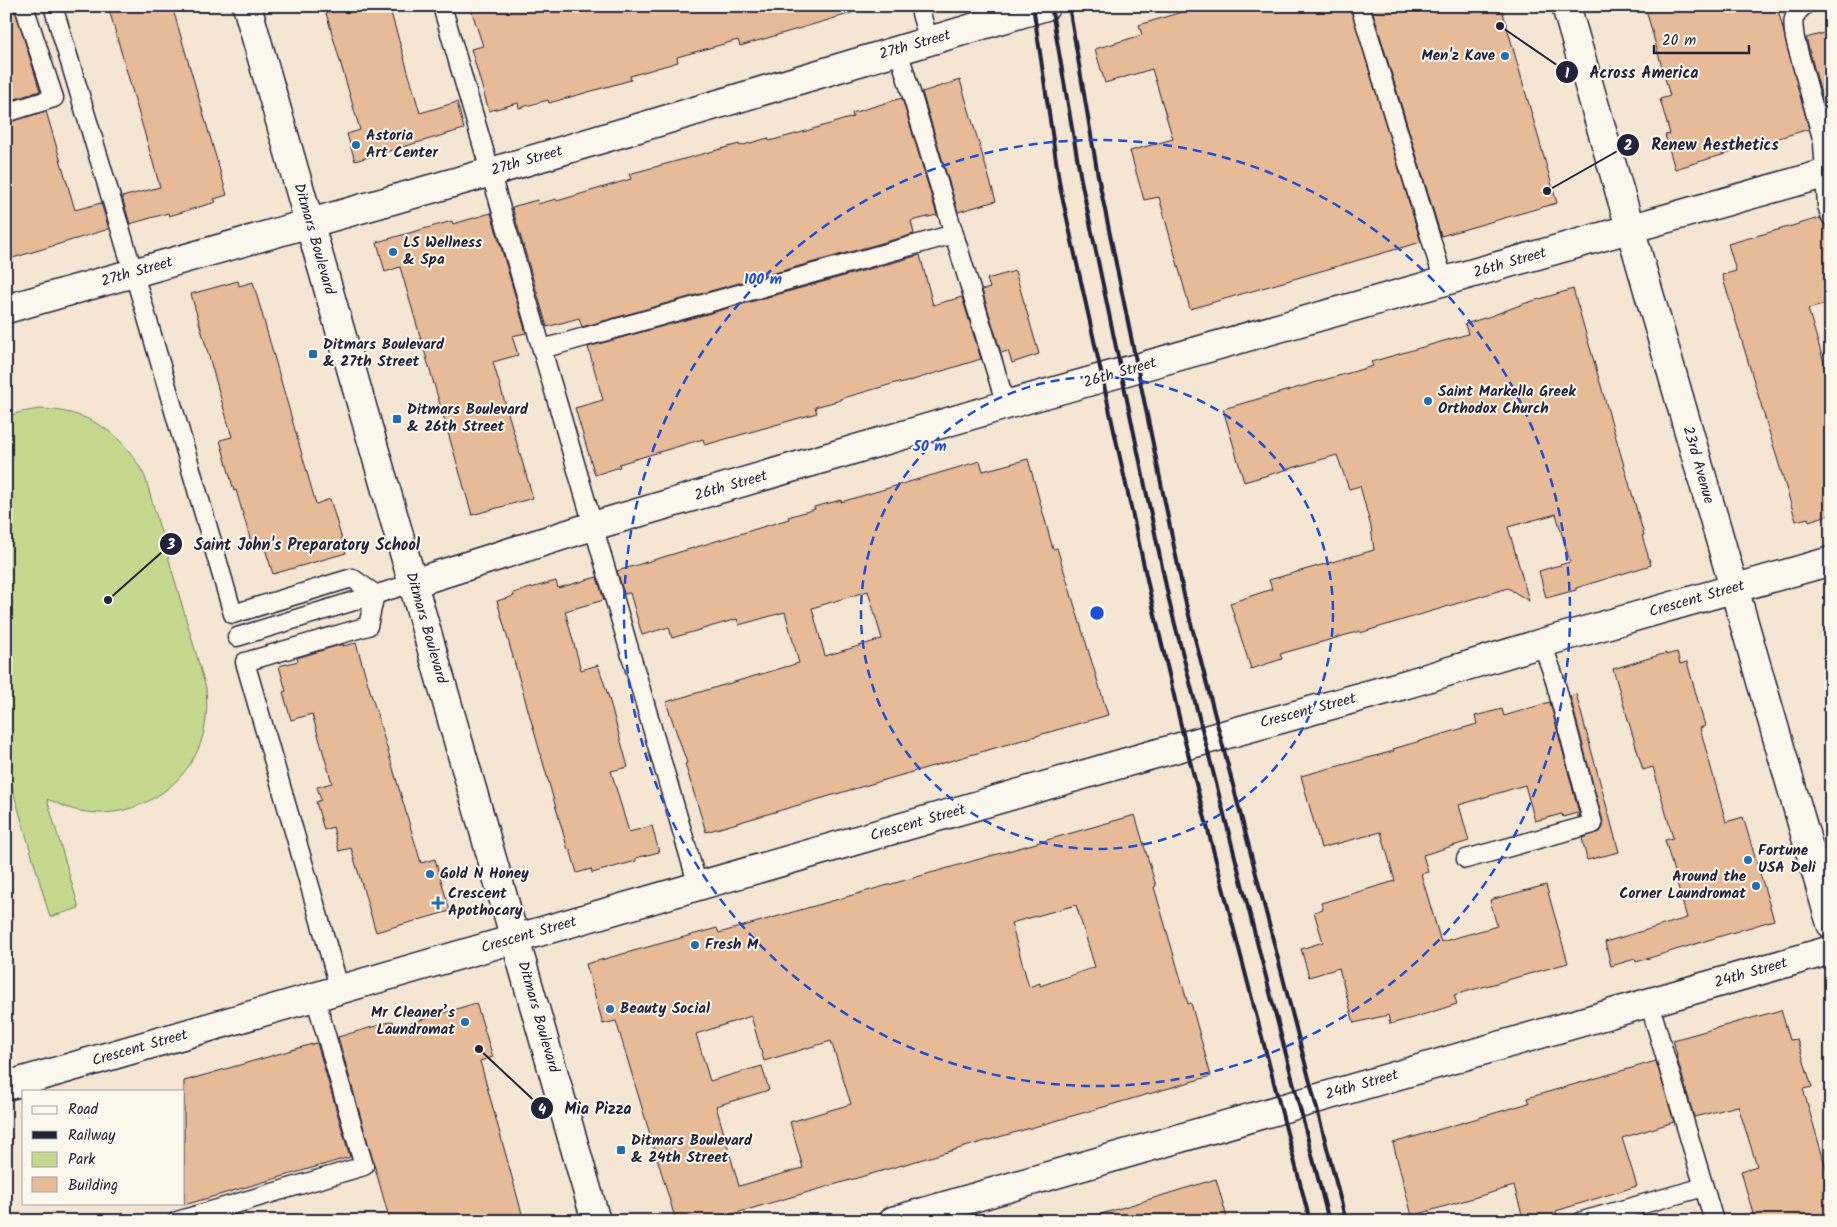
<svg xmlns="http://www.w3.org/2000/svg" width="1837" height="1227" viewBox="0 0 1837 1227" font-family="Kalam,sans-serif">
	<rect width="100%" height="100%" fill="#f5e5d3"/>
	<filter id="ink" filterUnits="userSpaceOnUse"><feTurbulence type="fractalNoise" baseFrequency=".02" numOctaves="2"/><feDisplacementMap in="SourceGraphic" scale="10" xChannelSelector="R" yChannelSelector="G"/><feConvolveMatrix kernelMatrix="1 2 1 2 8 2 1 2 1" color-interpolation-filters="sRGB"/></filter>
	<g filter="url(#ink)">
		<!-- green -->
		<path fill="#c4d98e" stroke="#737e64" d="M40,409C88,410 124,433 145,477L206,688C208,712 206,738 193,759C173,795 128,818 87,812C72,811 60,804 47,799L79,908L50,917L6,767V417L21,412Z"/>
		<!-- building -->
		<path fill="#e7ba98" stroke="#22223b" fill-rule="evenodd" d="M6,6H14L40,91L6,102Z
			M108,6H172L227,195L214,199L216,202L169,216L168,213L130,224L122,197L160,187Z
			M324,6H389L420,113L457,102L464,129L355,161L347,134L360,130Z
			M470,6H851L852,13L740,46L738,40L677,57L678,62L630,76L631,80L549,103L548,100L519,108L518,103L489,111L471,49L483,46Z
			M1201,6H1350L1421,242L1190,309L1159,197L1144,200L1130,151L1173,139L1152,69L1105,83L1095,49L1142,35L1139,25Z
			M1371,6H1501L1557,203L1441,236Z
			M1645,6H1777L1809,129L1675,169L1665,135L1670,134L1660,99L1670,96Z
			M1831,31V110L1826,112L1806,38Z
			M960,80L996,201L958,212L922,92Z
			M902,98L937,215L911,221L914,234L582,327L579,318L547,327L512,207L537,200L538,204L556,199L557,201L631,179L629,174L739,144L740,146L768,138L769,141L796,134L853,117L852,113Z
			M46,111L75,210L101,203L109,229L6,260V123Z
			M491,213L526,333L512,336L518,355L493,362L533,498L472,515L400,267L385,272L377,242L452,221L453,224Z
			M1820,218L1826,226L1831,242V303L1808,309L1825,366L1831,364V514L1809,521L1808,518L1796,521L1722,275L1736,271L1728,244Z
			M920,255L933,305L962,297L981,359L900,384L899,382L840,399L841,400L815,407L817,413L705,445L703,439L619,464L620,467L595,475L575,408L603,400L588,347Z
			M1015,271L1039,354L1012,363L1008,351L1001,353L982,290L990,288L987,279Z
			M238,281L239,286L253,282L316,504L330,499L346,553L273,574L263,542L252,545L236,490L234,491L220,440L232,437L191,294Z
			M1573,289L1644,535L1642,536L1651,565L1576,588V590L1546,598L1539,571L1570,562L1556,514L1508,527L1529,601L1508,588L1360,633V631L1280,654L1282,659L1251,669L1230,603L1272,589L1269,580L1374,550L1371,527L1360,486L1349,489L1337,455L1244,482L1223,409L1373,366L1371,362L1468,334L1465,324L1491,316L1523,304Z
			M1028,459L1053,549L1057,548L1108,715L706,832L685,764L687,763L666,702L799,663L785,612L739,625L737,619L672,638L669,627L642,635L630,593L624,594L617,571L789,519L788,517L815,509L814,507L841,500V502L980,461L983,471ZM868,591L882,639L825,656L812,608Z
			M597,577L604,600L565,611L581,670L598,665L608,695L628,767L611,771L629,832L652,826L659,852L636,858V861L592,873L591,869L577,873L570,849L568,850L497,601L514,596L513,593L556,581L558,588Z
			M356,643L421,863L435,859L450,911L376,932L351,848L339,851L333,827L324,830L316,802L321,800L317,787L332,783L312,714L291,720L283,692L286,691L279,666L298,661L297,658L343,644V646Z
			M1677,652L1680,664L1687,662L1705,726L1700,728L1726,822L1743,817L1774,920L1636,962L1635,959L1611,966L1605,942L1687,918L1665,840L1673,838L1653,767L1643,770L1613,669L1666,653V655Z
			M1576,694L1619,852L1587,860L1582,838L1600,832L1603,827V822L1570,696Z
			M1550,702L1580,817H1578L1577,813L1563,817L1562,814L1535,821L1525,785L1459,805L1469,841L1423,855L1428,872L1421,874L1441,942L1497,926L1490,900L1546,885L1568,963L1454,995L1457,1004L1416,1017L1390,1024L1388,1015L1354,1023L1339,968L1309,977L1301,949L1323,942L1314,912L1323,909L1321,903L1395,881L1381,832L1321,848L1301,776L1394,751L1393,749L1477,724L1475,716L1502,709L1504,716Z
			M1135,815L1156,886L1154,887L1188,1004L1191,1003L1211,1076L708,1221H676L616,1021L603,1024L586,964L717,928L719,933ZM1076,905L1095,967L1040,986V983L1029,987L1011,923ZM751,1016L764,1061L831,1041L851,1104L790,1122L803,1168L739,1186L716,1106L769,1090L762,1066L710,1081L696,1034Z
			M476,1003L493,1057L480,1061L524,1221H390L338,1037L393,1021L395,1028Z
			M1781,1010L1790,1040L1797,1039L1812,1087L1803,1089L1831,1185V1221H1755L1741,1171L1757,1166L1738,1106L1694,1117L1676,1055H1677L1673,1040Z
			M316,1043H317L350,1157L184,1205V1081Z
			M1656,1061L1674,1122L1622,1138L1637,1186L1556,1211L1558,1221H1524L1514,1186L1412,1216L1393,1143L1529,1103L1527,1098Z
			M1216,1179L1228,1221H1098V1215Z"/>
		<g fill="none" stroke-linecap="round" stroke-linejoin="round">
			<defs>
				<path id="service" d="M53,6L143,304L233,614L352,578L375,594L368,626L245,662L340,990
					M442,6L698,886
					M919,6L929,42
					M1360,6L1444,282
					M1804,6C1790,17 1793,23 1795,39L1823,142L1827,206L1831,217
					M898,50L1006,405
					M6,113L54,98L24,6
					M542,349L954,234
					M237,637L413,583
					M1466,859L1593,824L1554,677L1542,643
					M1649,1002L1714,1221
					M177,1221L364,1166L315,997
					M1582,1221L1704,1187"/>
				<path id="minor" d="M1566,6L1831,924
					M6,309L491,172L1046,6
					M413,583L593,526L1006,405L1831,172
					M6,1086L1148,756L1407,684L1542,643L1831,561
					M893,1221L1831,950"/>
				<path id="tertiary" d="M247,6L596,1221"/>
			</defs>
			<!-- service casing -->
			<use href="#service" stroke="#22223b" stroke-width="21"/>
			<!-- minor casing -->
			<use href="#minor" stroke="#22223b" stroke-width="31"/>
			<!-- tertiary casing -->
			<use href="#tertiary" stroke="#22223b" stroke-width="31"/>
			<!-- service -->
			<use href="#service" stroke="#fbf7ec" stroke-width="18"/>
			<!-- minor -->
			<use href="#minor" stroke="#fbf7ec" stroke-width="28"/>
			<!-- tertiary -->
			<use href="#tertiary" stroke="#fbf7ec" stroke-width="28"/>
			<!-- rail -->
			<path stroke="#22223b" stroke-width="4" d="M1033,6L1060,187L1154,611L1184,738L1310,1221
				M1051,6L1081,180L1170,605L1329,1221
				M1069,6L1098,176L1185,600L1346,1221"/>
		</g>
	</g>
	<!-- distance rings -->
	<g fill="none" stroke="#1d4ed8" stroke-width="2.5" stroke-dasharray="9 6">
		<circle cx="1097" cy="613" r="236"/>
		<circle cx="1097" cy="613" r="473"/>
	</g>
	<!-- markers -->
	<g fill="#1f6fb2" stroke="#fbf7ec" stroke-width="2">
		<circle cx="1505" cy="56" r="5"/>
		<circle cx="356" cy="145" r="5"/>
		<circle cx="393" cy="252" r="5"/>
		<rect x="308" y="349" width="10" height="10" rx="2.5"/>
		<circle cx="1428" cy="401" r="5"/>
		<rect x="392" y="414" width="10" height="10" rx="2.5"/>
		<circle cx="1748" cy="860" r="5"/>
		<circle cx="430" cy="874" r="5"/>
		<circle cx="1756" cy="886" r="5"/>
		<path d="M435.5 895.5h5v5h5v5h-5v5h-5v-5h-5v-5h5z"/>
		<circle cx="695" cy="945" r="5"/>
		<circle cx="610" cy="1009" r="5"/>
		<circle cx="465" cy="1022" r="5"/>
		<rect x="616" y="1145" width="10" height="10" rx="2.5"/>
	</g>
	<g text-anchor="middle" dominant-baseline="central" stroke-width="4" stroke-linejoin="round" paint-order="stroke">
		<!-- street labels -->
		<g font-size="15" fill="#22223b" stroke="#fbf7ec">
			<text transform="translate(915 45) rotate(-16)">27th Street</text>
			<text transform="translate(527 161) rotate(-16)">27th Street</text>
			<text transform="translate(314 239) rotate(74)">Ditmars Boulevard</text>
			<text transform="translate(1510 263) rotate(-16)">26th Street</text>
			<text transform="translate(137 272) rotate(-16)">27th Street</text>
			<text transform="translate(1120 373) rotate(-16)">26th Street</text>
			<text transform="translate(1698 465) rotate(74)">23rd Avenue</text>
			<text transform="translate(731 486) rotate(-16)">26th Street</text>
			<text transform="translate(1697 599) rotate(-16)">Crescent Street</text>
			<text transform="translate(426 628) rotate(74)">Ditmars Boulevard</text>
			<text transform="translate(1308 711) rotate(-15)">Crescent Street</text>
			<text transform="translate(918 823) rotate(-16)">Crescent Street</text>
			<text transform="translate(529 935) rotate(-16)">Crescent Street</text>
			<text transform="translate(1751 973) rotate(-16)">24th Street</text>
			<text transform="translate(538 1017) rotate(74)">Ditmars Boulevard</text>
			<text transform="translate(140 1048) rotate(-16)">Crescent Street</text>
			<text transform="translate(1362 1085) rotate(-16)">24th Street</text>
		</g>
		<!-- poi labels -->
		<g font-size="15" font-weight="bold" fill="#22223b" stroke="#fbf7ec" text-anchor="start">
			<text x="1495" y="56" text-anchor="end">Men'z Kave</text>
			<text x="366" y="136">Astoria<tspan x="366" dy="17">Art Center</tspan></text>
			<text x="403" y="243">LS Wellness<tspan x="403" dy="17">&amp; Spa</tspan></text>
			<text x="323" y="345">Ditmars Boulevard<tspan x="323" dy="17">&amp; 27th Street</tspan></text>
			<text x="1438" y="392">Saint Markella Greek<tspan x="1438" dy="17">Orthodox Church</tspan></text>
			<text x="407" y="410">Ditmars Boulevard<tspan x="407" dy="17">&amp; 26th Street</tspan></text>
			<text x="1758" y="851">Fortune<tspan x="1758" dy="17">USA Deli</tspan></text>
			<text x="440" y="874">Gold N Honey</text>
			<text x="1746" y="877" text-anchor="end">Around the<tspan x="1746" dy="17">Corner Laundromat</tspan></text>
			<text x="448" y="894">Crescent<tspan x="448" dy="17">Apothocary</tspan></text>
			<text x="705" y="945">Fresh M</text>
			<text x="620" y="1009">Beauty Social</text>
			<text x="455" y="1013" text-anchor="end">Mr Cleaner’s<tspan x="455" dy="17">Laundromat</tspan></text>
			<text x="631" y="1141">Ditmars Boulevard<tspan x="631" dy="17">&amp; 24th Street</tspan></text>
		</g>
	</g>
	<circle cx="1097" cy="613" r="8" fill="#1d4ed8" stroke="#fbf7ec" stroke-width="2.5"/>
	<g font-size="15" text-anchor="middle" font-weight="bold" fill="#1d4ed8" stroke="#fbf7ec" stroke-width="4" stroke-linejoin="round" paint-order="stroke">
		<text x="763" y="284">100 m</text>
		<text x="930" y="451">50 m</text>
	</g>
	<!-- callouts -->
	<path fill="none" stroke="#22223b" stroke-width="2" d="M1500 26L1567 72M1547 191L1628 145M108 600L171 544M479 1049L542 1108"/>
	<g fill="#22223b" stroke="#fbf7ec" stroke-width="2">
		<circle cx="1500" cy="26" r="5"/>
		<circle cx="1547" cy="191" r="5"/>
		<circle cx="108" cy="600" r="5"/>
		<circle cx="479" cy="1049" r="5"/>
		<circle cx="1567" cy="72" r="12"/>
		<circle cx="1628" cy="145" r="12"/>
		<circle cx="171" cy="544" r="12"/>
		<circle cx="542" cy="1108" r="12"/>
	</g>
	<g font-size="15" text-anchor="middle" font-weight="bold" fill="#fff">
		<text x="1567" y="78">1</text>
		<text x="1628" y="150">2</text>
		<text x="171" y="549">3</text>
		<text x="542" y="1114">4</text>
	</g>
	<g font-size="16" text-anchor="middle" font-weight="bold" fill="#22223b" stroke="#fbf7ec" stroke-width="4" stroke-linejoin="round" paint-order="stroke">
		<text x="1644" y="78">Across America</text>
		<text x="1715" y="150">Renew Aesthetics</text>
		<text x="307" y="550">Saint John's Preparatory School</text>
		<text x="598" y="1114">Mia Pizza</text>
	</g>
	<!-- margin -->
	<rect width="1837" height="1227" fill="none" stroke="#fbf7ec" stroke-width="25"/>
	<rect x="12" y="12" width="1812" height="1202" fill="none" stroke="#22223b" stroke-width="2" filter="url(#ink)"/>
	<!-- legend -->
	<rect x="22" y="1090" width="162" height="115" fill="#fbf7ec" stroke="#a4a2a5"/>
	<rect x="32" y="1106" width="25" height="8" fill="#fbf7ec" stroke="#a4a2a5"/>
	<text x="68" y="1114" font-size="15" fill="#22223b">Road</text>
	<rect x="32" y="1131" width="25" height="8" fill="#22223b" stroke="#a4a2a5"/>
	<text x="68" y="1140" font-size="15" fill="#22223b">Railway</text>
	<rect x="32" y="1152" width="25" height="15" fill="#c4d98e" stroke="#a4a2a5"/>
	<text x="68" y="1164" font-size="15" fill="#22223b">Park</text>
	<rect x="32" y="1177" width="25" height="15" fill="#e7ba98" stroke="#a4a2a5"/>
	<text x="68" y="1190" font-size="15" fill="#22223b">Building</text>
	<!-- scale -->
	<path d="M1654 45v8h95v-8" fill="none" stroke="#22223b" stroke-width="2.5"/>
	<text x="1662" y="45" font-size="15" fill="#22223b" stroke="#fbf7ec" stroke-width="4" paint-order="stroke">20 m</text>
</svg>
